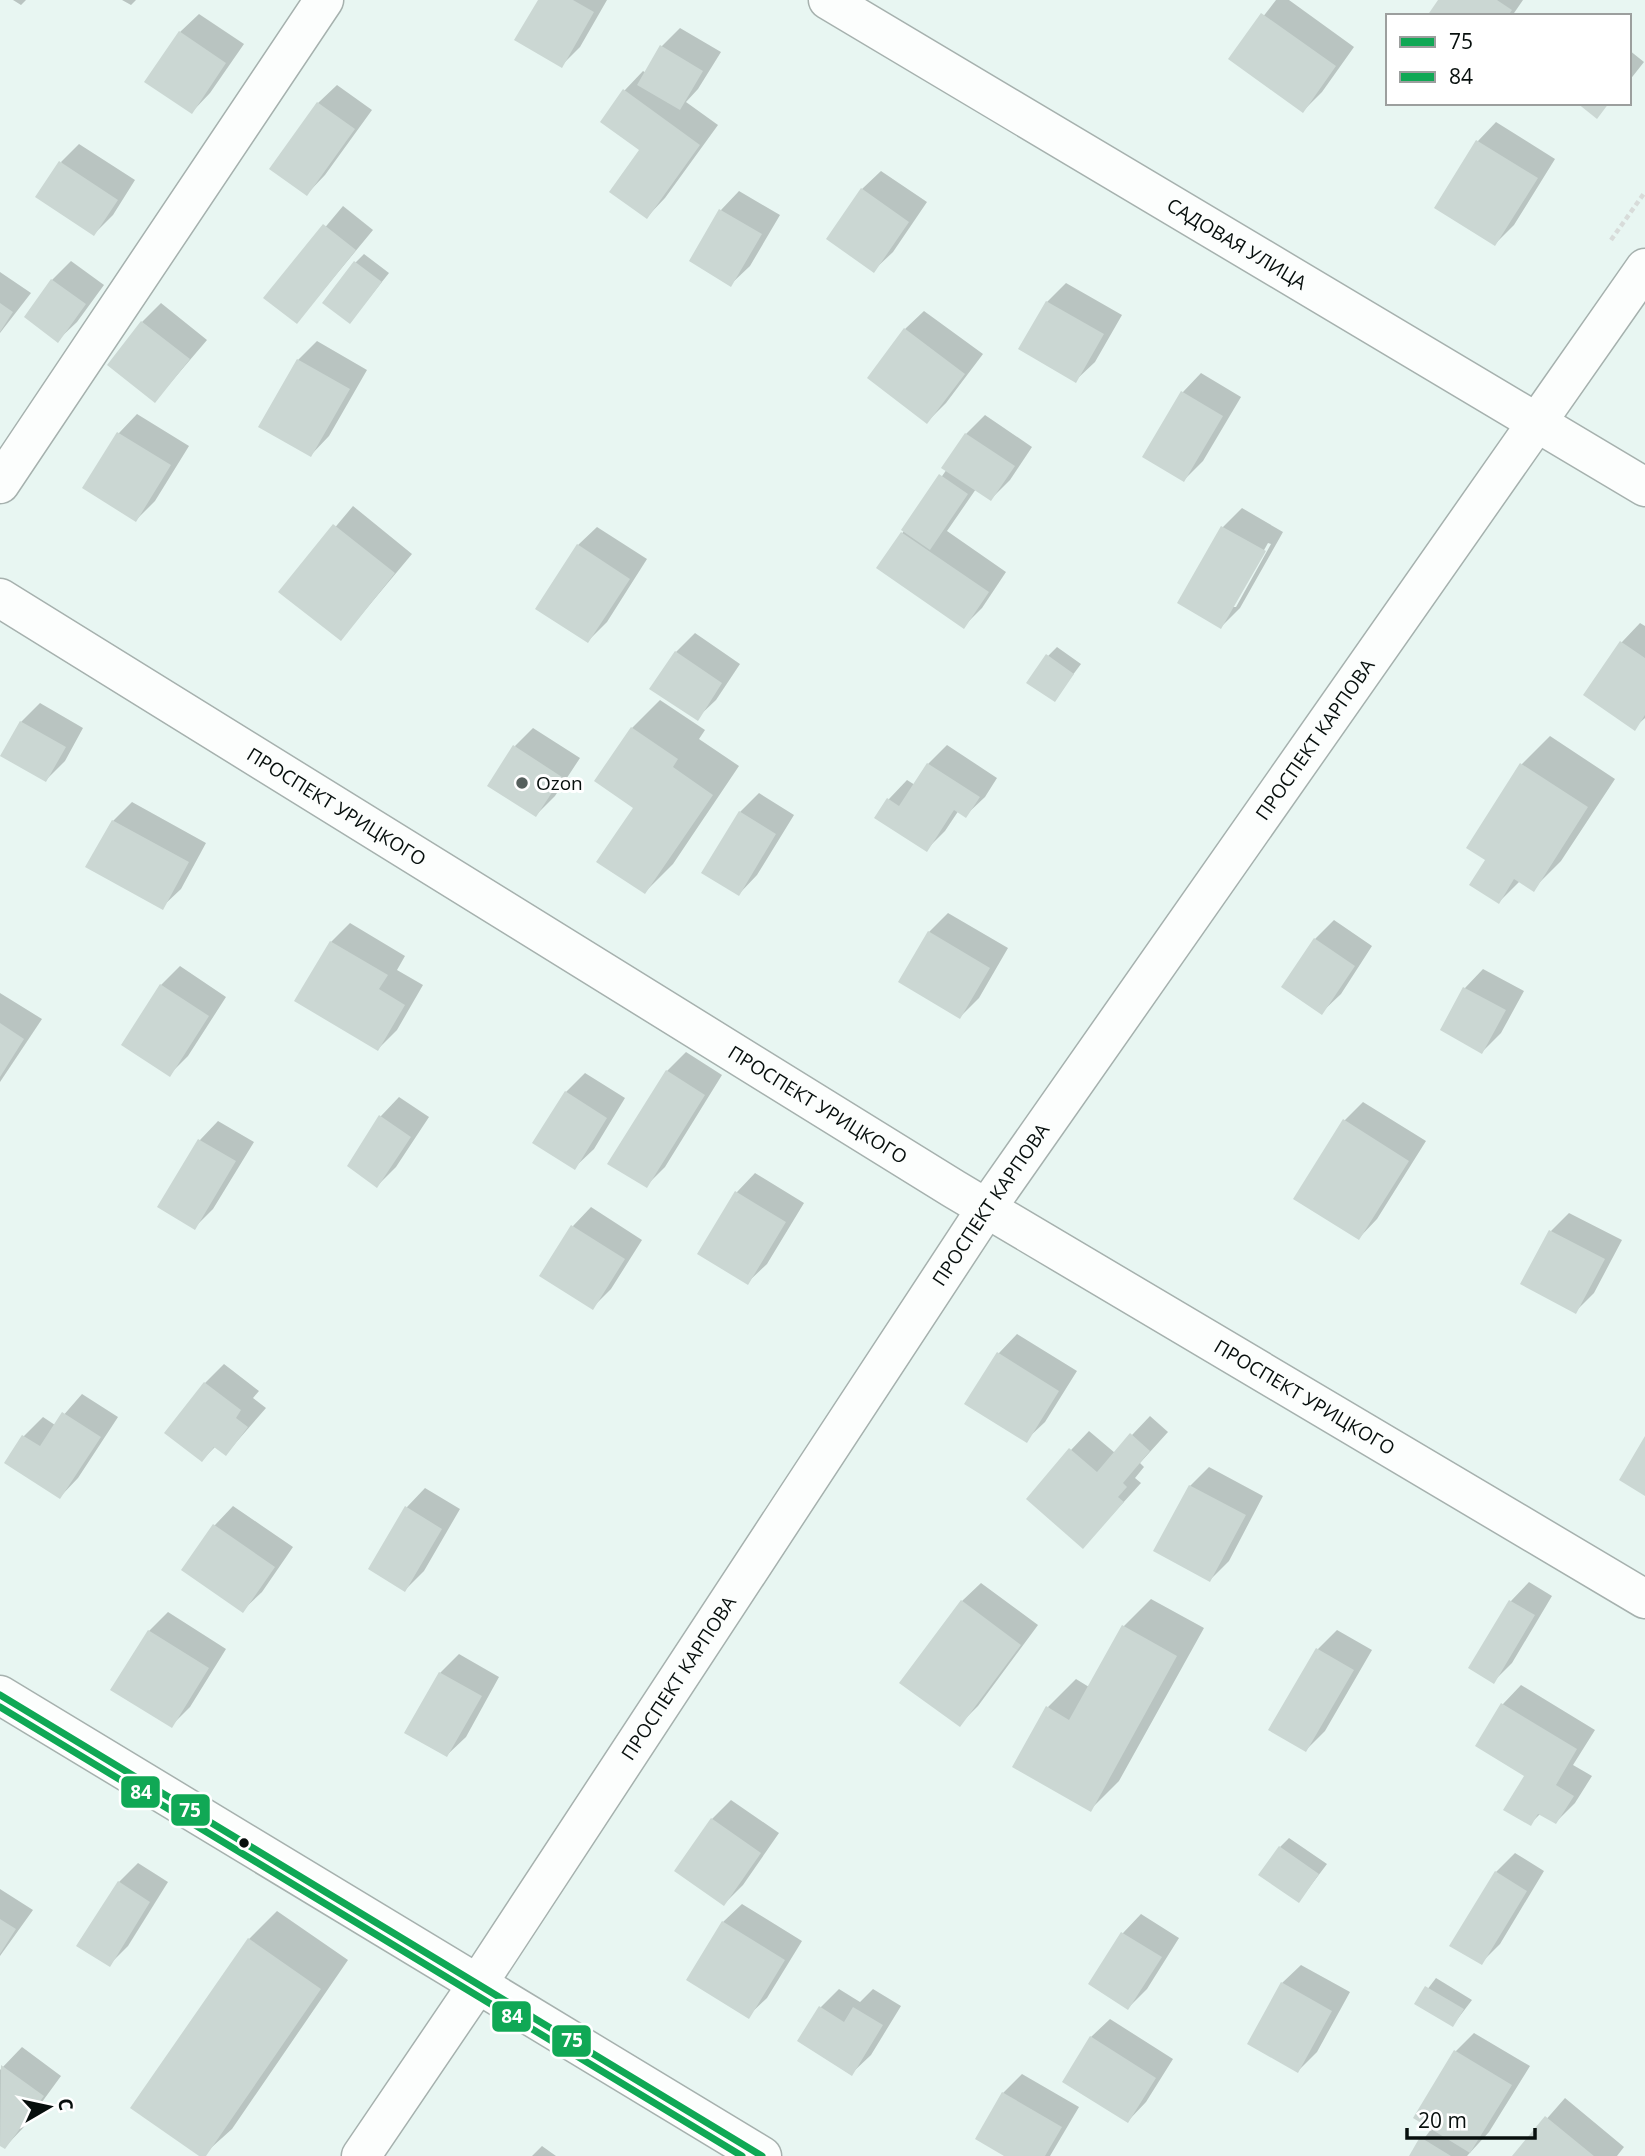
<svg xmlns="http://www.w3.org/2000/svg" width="1645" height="2156" viewBox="0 0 1645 2156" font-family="'Open Sans',sans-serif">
	<rect width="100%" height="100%" fill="#e8f6f2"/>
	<!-- shadow -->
	<path fill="#0003" fill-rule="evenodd" d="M13,0H26L21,5Z
		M122,0H136L131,5Z
		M540,0H607L580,47L561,66Z
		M1276,0H1289L1354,47L1322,92L1303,111L1230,59Z
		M1440,0H1523L1512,16H1429Z
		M199,14L244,44L210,93L192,112L180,32Z
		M680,28L721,52L698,89L686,102L718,125L665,198L647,217L641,150L602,122L625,90L643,71L646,73L662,46Z
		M1629,50L1644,62L1629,81Z
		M337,85L372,110L325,175L307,194L318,103Z
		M1496,122L1555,159L1514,225L1495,244L1478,141Z
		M79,144L135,180L113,215L94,234L61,162Z
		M881,171L927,202L893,252L874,270L862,189Z
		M739,191L780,215L750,266L731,284L721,210Z
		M343,206L373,230L297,322L266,298Z
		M364,254L389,273L350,322L355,263Z
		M71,261L104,285L77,322L58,340L52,280Z
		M0,272L31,293L0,333Z
		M1066,283L1122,315L1095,362L1076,380L1047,302Z
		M161,303L207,340L155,401L142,322Z
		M924,311L983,354L946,403L927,422L905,329Z
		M317,341L367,370L329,436L311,455L298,360Z
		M1201,373L1241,397L1203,461L1184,480L1145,457L1183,392Z
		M137,414L189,446L155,501L136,520L85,488L119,433Z
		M985,415L1032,447L1010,480L991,499L976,489L947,531L1006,572L982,608L964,626L878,568L947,469L944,467L966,434Z
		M353,506L412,554L341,639L281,592Z
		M1242,508L1283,532L1240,608L1221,627L1179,603L1223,527ZM1268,543L1271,544L1236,607H1232Z
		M597,527L647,559L607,622L588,641L578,545Z
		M1640,623L1645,626V718L1634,728L1585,694L1622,642Z
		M695,633L740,664L716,700L697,718L676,652Z
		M1057,647L1081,664L1054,700L1048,656Z
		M660,700L705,730L699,739L739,766L673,864L645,892L635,807L597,780L632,728Z
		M40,703L83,728L65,761L46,780L21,722Z
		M533,728L580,758L555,796L536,815L515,746Z
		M1550,736L1615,779L1561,861L1533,889L1520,881L1499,902L1487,859L1522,764Z
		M947,745L997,778L985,797L966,815L959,810L945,831L926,850L876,818L889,799L907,780L915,785L928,764Z
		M759,793L794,815L757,875L739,894L703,872L740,812Z
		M132,802L206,843L181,889L162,907L113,821Z
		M948,913L1008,948L979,998L960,1017L929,932Z
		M1334,920L1372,946L1341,994L1322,1012L1315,939Z
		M350,923L405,956L397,970L423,985L397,1030L378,1049L331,942Z
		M180,966L226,997L188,1056L170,1074L161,985Z
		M1483,969L1524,991L1501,1033L1482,1052L1442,1029L1465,988Z
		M0,993L42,1019L0,1082Z
		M686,1052L722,1075L665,1167L646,1186L667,1071Z
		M585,1073L625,1098L594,1149L575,1167L566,1092Z
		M399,1097L429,1117L396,1167L377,1186L349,1166L381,1116Z
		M1363,1102L1426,1141L1377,1219L1359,1238L1344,1121Z
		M218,1121L254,1142L213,1209L194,1228L160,1206L200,1140Z
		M755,1173L804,1203L767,1264L748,1282L700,1253L737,1192Z
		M591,1207L642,1240L611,1289L592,1308L573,1226Z
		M1569,1213L1622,1240L1594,1293L1576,1311L1551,1231Z
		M1017,1334L1077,1371L1045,1422L1026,1440L967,1403L999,1353Z
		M224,1364L259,1391L253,1398L266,1408L226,1454L216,1446L202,1460L205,1383Z
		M82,1394L118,1417L78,1478L60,1497L6,1463L24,1436L43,1417L55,1425Z
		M1150,1416L1168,1432L1140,1463L1144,1467L1135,1478L1141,1483L1083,1547L1071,1450L1089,1431L1115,1453Z
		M1209,1467L1263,1496L1229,1561L1210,1580L1190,1486Z
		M425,1488L460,1509L424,1571L405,1590L407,1507Z
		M233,1506L293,1547L262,1592L243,1610L183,1569L215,1525Z
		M1529,1582L1552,1596L1512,1663L1494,1681L1511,1601Z
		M981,1583L1038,1625L978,1706L959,1725L962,1601Z
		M1151,1599L1204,1628L1119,1781L1091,1809L1048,1707L1076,1679L1089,1687L1123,1627Z
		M168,1612L226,1649L190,1707L171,1726L113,1689L149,1631Z
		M1337,1630L1372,1650L1325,1731L1306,1750L1271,1730L1318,1649Z
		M459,1654L499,1677L466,1737L447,1755L440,1673Z
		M1521,1685L1595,1730L1573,1765L1592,1776L1575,1803L1556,1822L1541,1813L1530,1824L1526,1775L1477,1746L1503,1704Z
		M731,1800L779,1833L743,1885L724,1904L712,1819Z
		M1289,1838L1327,1864L1299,1901L1280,1847Z
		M1515,1853L1544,1871L1500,1944L1481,1963L1496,1872Z
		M138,1863L168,1882L128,1946L109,1965L119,1882Z
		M0,1889L33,1910L0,1956Z
		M742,1904L802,1941L767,1998L748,2016L723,1922Z
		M277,1911L348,1960L232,2129L202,2156L249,1939Z
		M1141,1914L1179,1938L1147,1989L1128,2008L1090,1984L1123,1933Z
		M1301,1965L1350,1992L1317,2052L1298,2071L1282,1983Z
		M1436,1978L1472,2000L1453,2025L1417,2003Z
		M839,1989L860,2002L873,1989L901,2006L871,2055L852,2073L820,2008Z
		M1110,2019L1173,2059L1146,2102L1128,2121L1091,2037Z
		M1474,2033L1530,2066L1489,2132L1467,2156H1411L1432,2128L1456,2051Z
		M22,2047L61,2076L23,2128L5,2147L0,2143V2070Z
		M1022,2074L1079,2107L1050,2156H1007L1003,2093Z
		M1565,2098L1624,2147L1617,2156H1514Z
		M542,2146L556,2156H532Z"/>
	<!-- building -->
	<path fill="#cbd7d3" d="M538,0H573L594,12L562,68L514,40Z
		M1438,0H1497L1512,10L1508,16H1427Z
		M1261,13L1336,66L1303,113L1228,59Z
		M179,31L226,63L192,114L144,82Z
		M660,45L703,71L680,110L637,85Z
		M623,89L700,145L647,219L609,192L639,150L600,122Z
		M317,102L355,129L307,196L269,169Z
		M1577,103H1609L1597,119Z
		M1476,140L1538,178L1495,246L1434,208Z
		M59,161L118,200L94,236L35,197Z
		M861,188L909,222L874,273L826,239Z
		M719,209L762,234L731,287L689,261Z
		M323,224L356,250L297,324L263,298Z
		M354,261L382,282L350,324L322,303Z
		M51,279L86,304L58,343L24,317Z
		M1046,301L1104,334L1076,383L1018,349Z
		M0,303L13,312L0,332Z
		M141,321L190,359L155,403L107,365Z
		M904,328L965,374L927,424L867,378Z
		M297,359L350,389L311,457L258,427Z
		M1181,391L1223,416L1184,482L1142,457Z
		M117,432L171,465L136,522L82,488Z
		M965,433L1015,466L991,501L941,468Z
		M939,474L968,494L930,550L901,530Z
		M333,524L395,573L341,641L278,592Z
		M1221,526L1266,551L1221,629L1177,603Z
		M901,532L989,592L964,629L876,568Z
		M577,544L630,579L588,643L535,609Z
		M1620,641L1645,658V715L1635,731L1583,695Z
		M675,651L722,683L698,721L649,689Z
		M1046,654L1074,674L1055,702L1026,683Z
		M20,721L66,747L46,782L0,756Z
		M631,727L678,759L673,767L713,795L645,894L596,862L633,808L594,781Z
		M513,745L562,777L536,817L487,786Z
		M927,763L980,797L966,818L954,810L927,852L874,818L887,798L899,806Z
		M1520,763L1588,807L1534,892L1514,879L1499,904L1469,885L1485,860L1466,848Z
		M739,811L776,834L739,896L701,873Z
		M112,820L189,862L163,910L85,867Z
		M928,931L990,968L960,1019L898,982Z
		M1314,938L1355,966L1322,1015L1281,987Z
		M330,941L388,975L379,989L405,1005L378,1051L294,1001Z
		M160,984L209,1016L170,1077L121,1045Z
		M1463,987L1506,1010L1482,1054L1440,1030Z
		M0,1023L24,1039L0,1077Z
		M666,1070L705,1095L647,1188L607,1164Z
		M565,1091L607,1118L575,1170L532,1143Z
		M379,1115L411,1137L377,1188L347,1166Z
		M1343,1119L1409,1161L1359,1240L1293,1199Z
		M198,1139L236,1161L195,1230L157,1207Z
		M735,1191L786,1222L748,1285L697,1254Z
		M571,1225L625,1259L593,1310L539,1276Z
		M1549,1230L1605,1259L1576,1314L1520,1284Z
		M997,1352L1059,1391L1027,1443L964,1404Z
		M204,1382L241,1410L236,1418L248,1427L226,1456L214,1447L202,1462L164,1433Z
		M62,1412L101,1437L60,1499L4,1463L22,1435L40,1446Z
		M1130,1433L1150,1451L1123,1483L1127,1487L1118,1497L1124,1502L1083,1549L1026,1499L1069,1448L1097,1472Z
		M1645,1436V1496L1619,1480Z
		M1189,1485L1246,1515L1210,1582L1153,1551Z
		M405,1506L442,1529L405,1592L368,1569Z
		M213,1524L275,1567L243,1613L181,1570Z
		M961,1600L1021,1645L960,1727L899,1683Z
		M1509,1600L1535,1615L1494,1684L1468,1668Z
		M1122,1625L1177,1656L1091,1812L1012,1767L1046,1706L1069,1720Z
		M148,1630L209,1668L172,1728L110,1690Z
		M1316,1648L1354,1670L1306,1752L1268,1730Z
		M439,1672L482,1696L447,1757L404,1733Z
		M1501,1703L1577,1749L1556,1785L1574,1796L1556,1824L1538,1814L1531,1826L1503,1810L1524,1776L1475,1746Z
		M711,1818L761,1853L724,1906L674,1871Z
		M1279,1846L1319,1874L1299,1903L1258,1875Z
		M1495,1871L1527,1891L1482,1965L1449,1946Z
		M118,1881L150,1902L110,1967L76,1946Z
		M0,1919L16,1929L0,1954Z
		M722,1921L785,1960L749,2019L686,1980Z
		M1121,1932L1162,1957L1128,2010L1088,1984Z
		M248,1938L321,1989L206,2156H199L130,2108Z
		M1281,1982L1332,2011L1298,2073L1247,2044Z
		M1425,1986L1464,2009L1453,2027L1414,2004Z
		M819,2006L844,2022L853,2007L883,2025L852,2076L797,2041Z
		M1090,2036L1156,2078L1128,2123L1062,2082Z
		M1454,2050L1512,2085L1470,2153L1413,2118Z
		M1,2065L44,2096L5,2149L0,2146Z
		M1002,2092L1062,2127L1045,2156H1004L975,2139Z
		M1545,2116L1594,2156H1512Z
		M1420,2137L1451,2156H1409Z"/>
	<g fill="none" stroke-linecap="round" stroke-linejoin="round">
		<defs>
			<g id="street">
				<path id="s1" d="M828,0L1645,487"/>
				<path d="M0,484L324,0"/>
				<path id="s2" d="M0,598L954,1189L1645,1599"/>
				<path id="s3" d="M361,2156L477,1985L986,1209L1645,268"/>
			</g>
			<path id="secondary" d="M0,1695L762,2156"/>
		</defs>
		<!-- street casing -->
		<use href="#street" stroke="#a6b1ae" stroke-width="41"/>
		<!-- secondary casing -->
		<use href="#secondary" stroke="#a6b1ae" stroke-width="41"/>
		<!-- path -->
		<path stroke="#d8dcda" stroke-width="4.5" stroke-dasharray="5 3.5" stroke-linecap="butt" d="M1611,240L1645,192"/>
		<!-- street -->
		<use href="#street" stroke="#fcfefd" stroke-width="38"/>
		<!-- secondary -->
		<use href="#secondary" stroke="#fcfefd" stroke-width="38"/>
		<defs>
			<path id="bus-1" d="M0,1695L762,2156"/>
			<path id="bus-2" d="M0,1707L742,2156"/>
		</defs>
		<!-- bus-1 casing -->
		<use href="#bus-1" stroke="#fff" stroke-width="12"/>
		<!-- bus-2 casing -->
		<use href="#bus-2" stroke="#fff" stroke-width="12"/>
		<!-- bus-1 -->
		<use href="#bus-1" stroke="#10a855" stroke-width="7"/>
		<!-- bus-2 -->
		<use href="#bus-2" stroke="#10a855" stroke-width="7"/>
	</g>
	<!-- markers -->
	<circle fill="#56605d" stroke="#fff" stroke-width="2.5" cx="522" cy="783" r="7"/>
	<circle fill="#070f0d" stroke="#fff" stroke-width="2.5" cx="244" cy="1843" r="6"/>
	<g text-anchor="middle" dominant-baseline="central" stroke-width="6" stroke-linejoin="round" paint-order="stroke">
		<!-- street labels -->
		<g font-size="19" fill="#070f0d" stroke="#fff">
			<text stroke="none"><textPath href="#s1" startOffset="476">САДОВАЯ УЛИЦА</textPath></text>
			<text stroke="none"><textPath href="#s3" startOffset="1708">ПРОСПЕКТ КАРПОВА</textPath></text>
			<text stroke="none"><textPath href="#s2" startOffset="396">ПРОСПЕКТ УРИЦКОГО</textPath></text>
			<text stroke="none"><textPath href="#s2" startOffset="962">ПРОСПЕКТ УРИЦКОГО</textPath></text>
			<text stroke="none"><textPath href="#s3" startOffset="1141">ПРОСПЕКТ КАРПОВА</textPath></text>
			<text stroke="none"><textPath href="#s2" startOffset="1530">ПРОСПЕКТ УРИЦКОГО</textPath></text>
			<text stroke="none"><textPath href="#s3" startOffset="574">ПРОСПЕКТ КАРПОВА</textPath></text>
		</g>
		<!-- poi labels -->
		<g font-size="19" fill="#070f0d" stroke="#fff" text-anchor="start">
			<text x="536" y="783">Ozon</text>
		</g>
	</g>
	<g stroke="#fff" stroke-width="2.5">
		<rect x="120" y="1775" width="41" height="34" rx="7" fill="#10a855"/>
		<rect x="170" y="1793" width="41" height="34" rx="7" fill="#10a855"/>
		<rect x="491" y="2000" width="41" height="33" rx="7" fill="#10a855"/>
		<rect x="551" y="2024" width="41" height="34" rx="7" fill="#10a855"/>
	</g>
	<g font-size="19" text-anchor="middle" font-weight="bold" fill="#fff">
		<text x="141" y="1799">84</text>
		<text x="190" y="1817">75</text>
		<text x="512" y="2023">84</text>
		<text x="572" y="2047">75</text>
	</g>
	<!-- legend -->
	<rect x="1386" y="14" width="245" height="91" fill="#ffffff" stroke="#9c9f9e" stroke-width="2"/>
	<rect x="1400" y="37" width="35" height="10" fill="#10a855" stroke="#9c9f9e" stroke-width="2"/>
	<text x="1449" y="49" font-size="21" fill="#070f0d">75</text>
	<rect x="1400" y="72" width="35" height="10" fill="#10a855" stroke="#9c9f9e" stroke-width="2"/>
	<text x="1449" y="84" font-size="21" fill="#070f0d">84</text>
	<!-- north arrow -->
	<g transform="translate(49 2107) rotate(81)" stroke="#ffffff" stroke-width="5" paint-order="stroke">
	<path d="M0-5L12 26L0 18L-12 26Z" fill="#070f0d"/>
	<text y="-10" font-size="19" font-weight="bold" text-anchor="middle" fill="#070f0d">С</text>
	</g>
	<!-- scale -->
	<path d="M1407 2128v10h128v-10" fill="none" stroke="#070f0d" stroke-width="3.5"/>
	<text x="1418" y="2128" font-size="21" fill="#070f0d" stroke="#ffffff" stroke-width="5" paint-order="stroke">20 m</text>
</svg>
